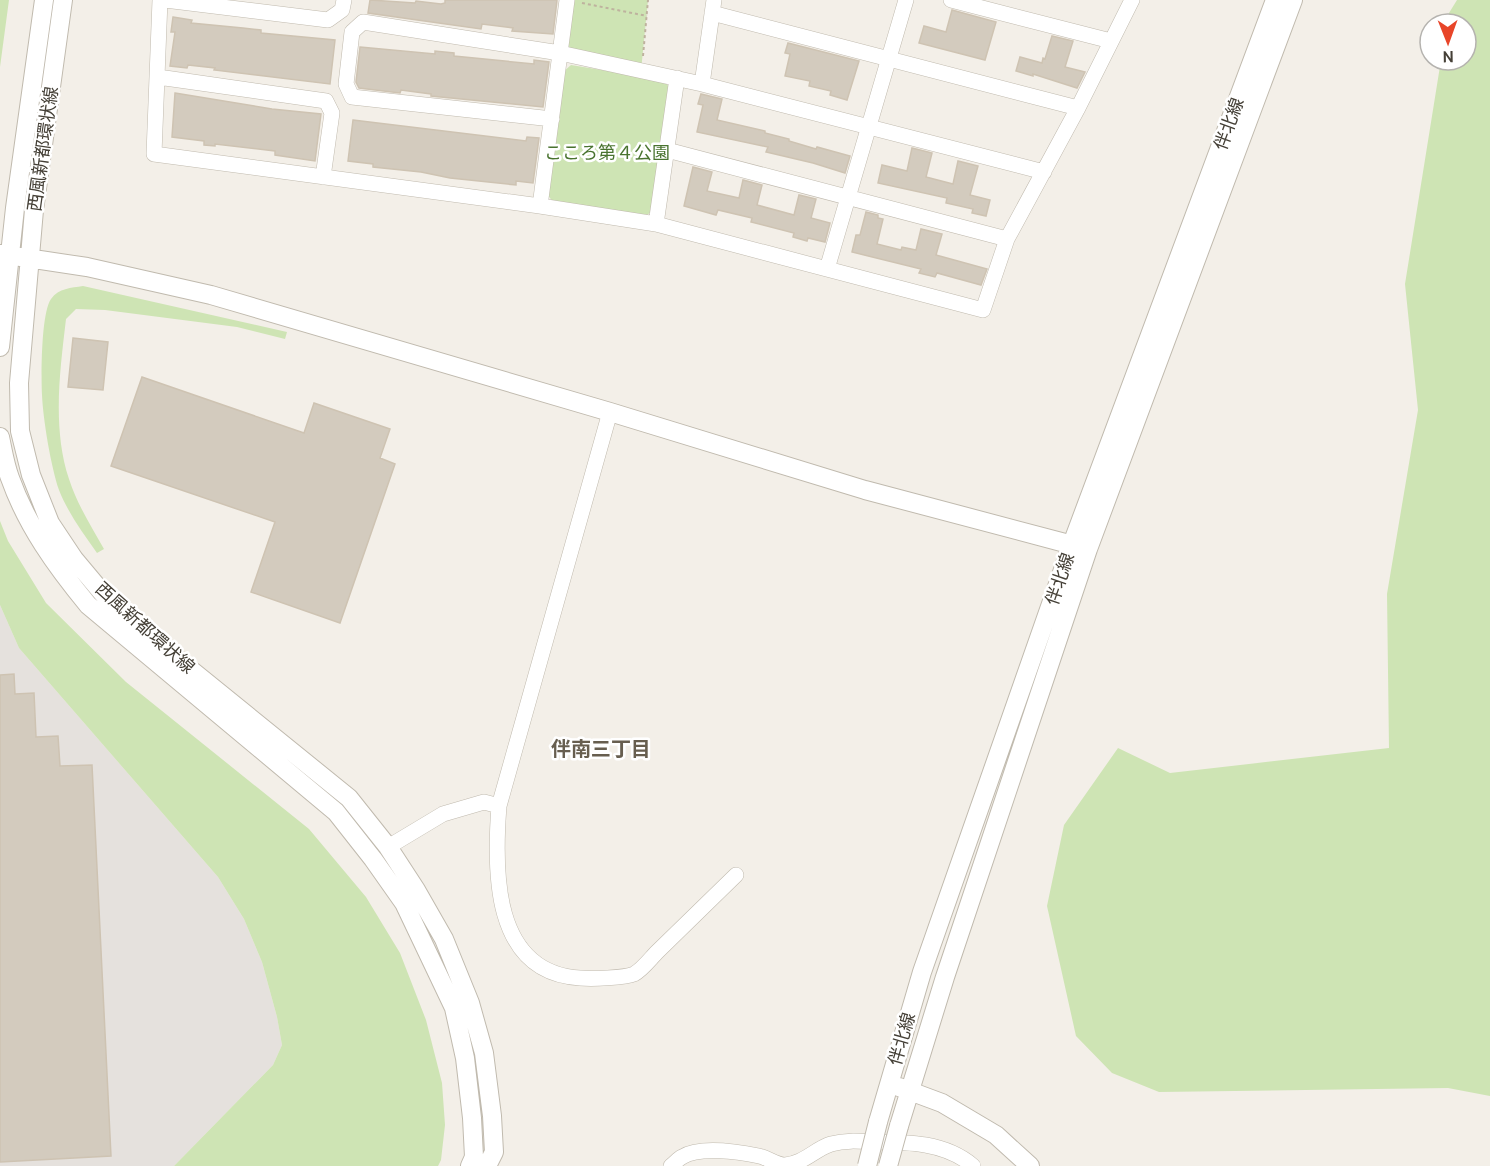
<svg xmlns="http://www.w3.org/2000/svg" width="1490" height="1166" viewBox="0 0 1490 1166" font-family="Cabin,'Noto Sans JP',sans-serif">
	<rect width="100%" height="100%" fill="#f3efe8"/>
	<!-- industrial -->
	<path fill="#e5e1dd" d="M0,605L19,648L218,877L244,919L262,962L277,1017L282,1045L273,1065L174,1166H0Z"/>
	<!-- green -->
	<path fill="#cee4b4" d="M0,0H9L0,67Z
		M567,0H648L641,71L560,53Z
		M1457,0H1490V1096L1448,1088L1159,1092L1112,1073L1076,1036L1047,906L1064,825L1118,748L1170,773L1389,748L1387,594L1418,410L1405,284L1441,60H1466V24H1447L1449,13Z
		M571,65L663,80L670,88L656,208L647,215L553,202L547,194L563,72Z
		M83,286L287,332L285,339L237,327L105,310L76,309L66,319C60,370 52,428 69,479C77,504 91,526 104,549L97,553C83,533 68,513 59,490C51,467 43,419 42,395C41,377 41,313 51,299C59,288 71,288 83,286Z
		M0,521L8,541L46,603L126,682L309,829L366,897L400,953L426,1020L442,1083L445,1125L441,1160L438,1166H174L273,1065L282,1045L277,1017L262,962L244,919L218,877L19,648L0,605Z"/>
	<!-- building -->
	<path fill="#d3cbbe" stroke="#cec3b2" stroke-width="1.5" d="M370,0L415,3L416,1L441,4L445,3V0H557L553,34L512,31L513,28L482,24L481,29L368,13Z
		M952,10L996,22L985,60L919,43L924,26L946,32Z
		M173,17L192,20L191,23L243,28L261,30V33L335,40L330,84L214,70L215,68L188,65L187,68L170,66L175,32H171Z
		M1052,36L1073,41L1065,67L1085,72L1077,88L1033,74V76L1016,71L1020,57L1042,63L1043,58L1045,59Z
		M788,43L859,61L847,100L830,95L831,91L809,86L810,81L785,76L790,54L785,53Z
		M360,47L435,54V51L454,53V56L534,64V60L549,62L543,107L431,96V94L401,90L400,93L359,88L356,82Z
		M175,93L272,109L321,114L315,161L275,155V151L215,144V146L204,145V141L172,137Z
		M701,94L722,99L717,120L765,131V133L789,139V141L816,149L817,147L850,156L845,173L813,163L766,152L768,147L697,132L703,105L698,104Z
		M353,120L526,141L527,137L539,138L533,183L516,181V185L450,178L421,172L373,167V164L348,161Z
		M912,148L932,153L926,177L953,184L958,161L978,166L970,195L990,200L986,216L972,213L973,209L946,203L947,198L878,183L882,165L907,171Z
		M693,167L712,172L707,191L739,198L743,180L762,185L757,205L794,215L799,195L816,199L811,218L830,223L825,242L808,238L807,241L793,237L794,233L751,222L752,218L718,210L716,215L684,206Z
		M866,212L878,215V218L883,219L877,244L901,250L902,247L916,250L921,229L942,234L936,255L987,269L981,285L937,273L935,277L919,273L921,269L852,252L856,235H860Z
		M73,338L108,342L103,390L68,387Z
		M142,377L304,433L314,403L390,429L380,458L395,464L340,623L251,592L275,522L111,466Z
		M14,674L15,694L34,693L36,737L58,736L60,766L92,765L111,1156L0,1162V675Z"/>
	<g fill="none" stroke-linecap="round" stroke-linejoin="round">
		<defs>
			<path id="minor" d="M160,0L154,154L540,206L567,0
				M165,0L328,20L342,10L344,0
				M951,0L1111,41
				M712,13L1078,108
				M158,77L326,101L332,113L323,177
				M702,84L714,0
				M552,119L352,97L346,84L352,32L363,22L560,53L702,84L1044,172
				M667,150L1007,239
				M540,206L656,224L983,310L1007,239L1078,108L1132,0
				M656,224L677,78
				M827,269L906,0
				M610,412L499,806C494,870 492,973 580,978C591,979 625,978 634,974C642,970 651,958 657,952C684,926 710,900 736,875
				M388,847L443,814L484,802L499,806
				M671,1166C675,1163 678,1159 682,1157C699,1146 739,1152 759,1156C768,1158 777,1165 785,1165C803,1164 815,1149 831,1144C845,1140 858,1141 873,1142C908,1142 945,1142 973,1166"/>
			<path id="tertiary" d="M63,0L34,210L19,383L20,431L31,475L50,523L74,559L105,596L154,640L349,798L388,847L416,890L444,939L470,1003L484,1053L492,1116L494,1152L487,1166
				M0,254L87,267L211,295L610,412L865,490L1084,548
				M0,347L15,208L44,0
				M0,437C3,451 5,465 10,478C27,526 56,566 88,605L336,812L373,859L404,903L454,1008L465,1058L472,1118L474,1157L470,1166
				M899,1087L942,1103L996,1135L1030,1166
				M878,1122L922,972L1072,544L1275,0
				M899,1126L945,977L1088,549L1293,0"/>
		</defs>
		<!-- minor casing -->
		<use href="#minor" stroke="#c0baae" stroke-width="16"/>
		<!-- tertiary casing -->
		<use href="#tertiary" stroke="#c0baae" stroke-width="20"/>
		<!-- path -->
		<path stroke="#beb29e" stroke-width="2" stroke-dasharray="3 3" stroke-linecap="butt" d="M582,3L647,16
			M643,56L648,0"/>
		<!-- minor -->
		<use href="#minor" stroke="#fff" stroke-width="15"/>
		<!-- tertiary -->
		<use href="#tertiary" stroke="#fff" stroke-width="18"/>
		<defs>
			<path id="tertiary-bridge" d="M867,1166L878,1122
				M888,1166L899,1126"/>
		</defs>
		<!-- tertiary-bridge casing -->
		<use href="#tertiary-bridge" stroke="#c0baae" stroke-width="20" stroke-linecap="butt"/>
		<!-- tertiary-bridge -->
		<use href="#tertiary-bridge" stroke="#fff" stroke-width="18"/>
	</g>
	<g text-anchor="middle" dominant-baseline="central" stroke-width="5" stroke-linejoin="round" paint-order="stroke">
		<!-- street labels -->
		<g font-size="18" fill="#454037" stroke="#fff">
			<text transform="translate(1229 124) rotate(-70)">伴北線</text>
			<text transform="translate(43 149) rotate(-82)">西風新都環状線</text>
			<text transform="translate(1060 579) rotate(-71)">伴北線</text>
			<text transform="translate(145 628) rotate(42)">西風新都環状線</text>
			<text transform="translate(902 1039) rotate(-74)">伴北線</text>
		</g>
		<!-- park labels -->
		<g font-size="18" fill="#49732f" stroke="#fff">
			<text x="607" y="153">こころ第４公園</text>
		</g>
		<!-- neighbourhood labels -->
		<g font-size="20" font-weight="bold" fill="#675e4f" stroke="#fff">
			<text x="601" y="749">伴南三丁目</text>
		</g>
	</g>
	<!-- north arrow -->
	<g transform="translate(1448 42) rotate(179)"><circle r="28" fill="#ffffff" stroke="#b5b3af" stroke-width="1.5"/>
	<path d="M0-4.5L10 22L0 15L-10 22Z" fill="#e84529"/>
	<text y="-9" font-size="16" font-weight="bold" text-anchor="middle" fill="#454037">N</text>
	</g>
</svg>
